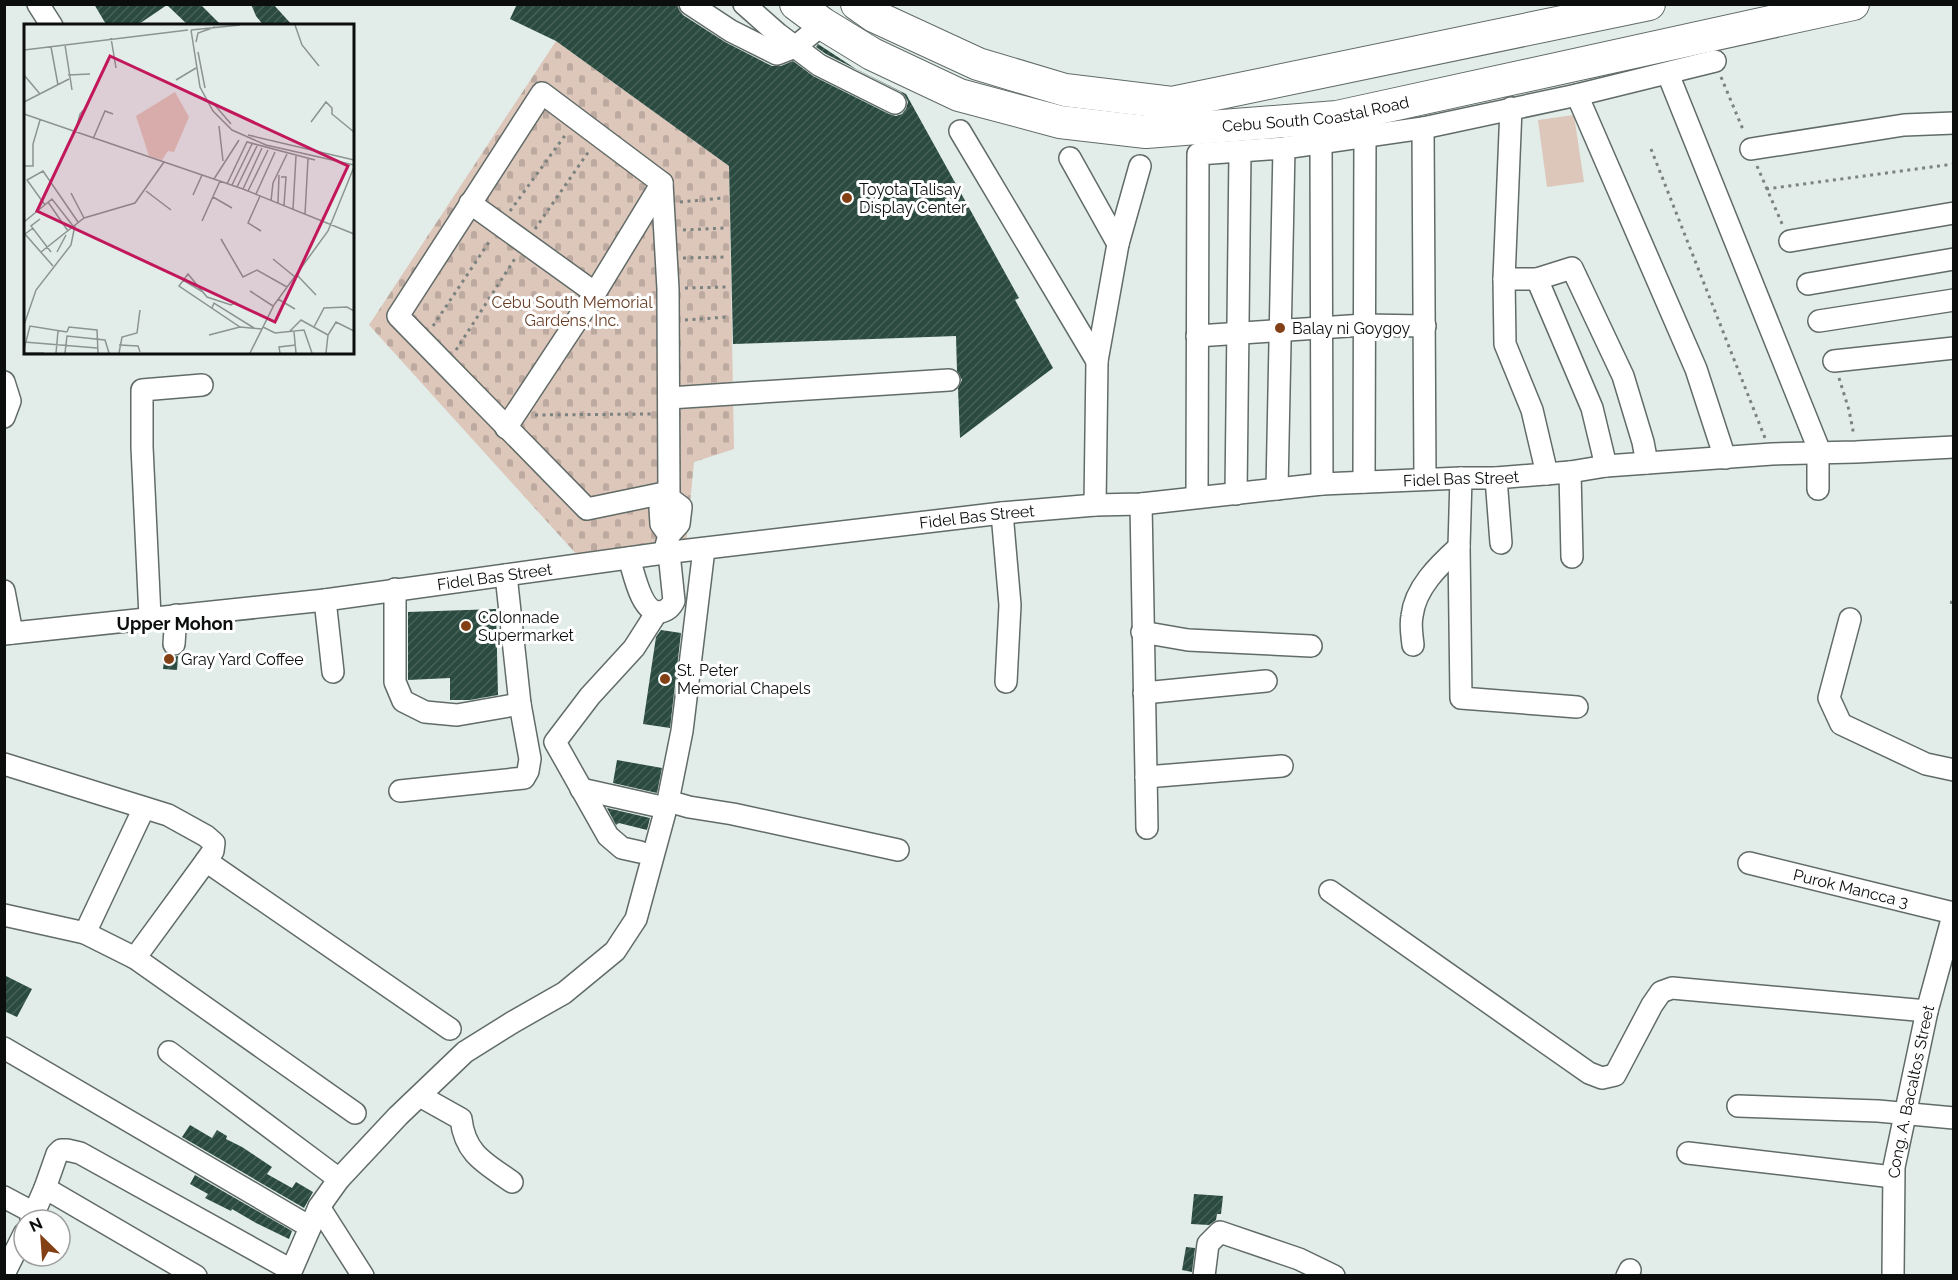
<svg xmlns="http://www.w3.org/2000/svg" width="1958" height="1280" viewBox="0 0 1958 1280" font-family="Raleway,sans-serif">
	<defs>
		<pattern id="cemetery-stones" width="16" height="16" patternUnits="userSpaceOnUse" patternTransform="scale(1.5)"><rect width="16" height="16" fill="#ddc6ba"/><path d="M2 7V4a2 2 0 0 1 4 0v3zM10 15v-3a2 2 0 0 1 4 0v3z" fill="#bca99f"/></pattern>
		<pattern id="building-hatch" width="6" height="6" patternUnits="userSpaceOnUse" patternTransform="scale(1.5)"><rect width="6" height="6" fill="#2b4b40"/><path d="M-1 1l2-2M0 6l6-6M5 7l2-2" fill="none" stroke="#476158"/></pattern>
	</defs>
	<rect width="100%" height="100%" fill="#e2ede9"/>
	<!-- cemetery -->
	<path fill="url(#cemetery-stones)" d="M556,41L729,166L734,449L694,462L686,544L579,557L369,325Z"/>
	<!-- pitch -->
	<path fill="#ddc6ba" d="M1574,115L1584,182L1547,187L1538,120Z"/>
	<!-- building -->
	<path fill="url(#building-hatch)" d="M94,4H200L222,26H189L167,5L136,26H107Z
		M251,4H273L293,26H264L256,16Z
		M517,4H677L679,10L683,15L725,42L772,66H781L793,61L813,76L889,114L896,116L902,114L906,109L908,102L905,96L901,92L826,54L816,47L818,44L856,69L906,94L1019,298L1015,300L1053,368L960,438L958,388L962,380L957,371L956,336L733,344L729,166L556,41L510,19Z
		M496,609L498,695L470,700H450V678L408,680V612Z
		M661,630L681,633L670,728L643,724L656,637Z
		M165,653L173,657L178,656L177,670L163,669Z
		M617,760L662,768L657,793L613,783Z
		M607,808L650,818L647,830L619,823L616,825Z
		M4,975L32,989L17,1017L4,1011Z
		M190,1125L212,1138L217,1130L227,1136L226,1139L242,1147L272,1167L267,1174L292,1188L296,1182L313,1192L304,1208L182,1137Z
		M195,1175L292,1231L289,1239L256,1223L232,1209L231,1211L205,1198L208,1194L190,1184Z
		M1194,1194L1223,1196L1221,1214H1217L1216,1220L1209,1225L1191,1224Z
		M1186,1247L1195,1248L1192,1272L1182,1270Z"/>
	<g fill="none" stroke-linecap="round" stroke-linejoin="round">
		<defs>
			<g id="minor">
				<path d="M38,4L52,26"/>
				<path d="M690,4L731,31L777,54L795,47L823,24"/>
				<path d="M744,4L778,34L819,65L895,103"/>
				<path d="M1668,74L1820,452"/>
				<path d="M1577,95L1696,369L1725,458"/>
				<path d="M1511,108L1504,279L1505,344L1532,410L1547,474"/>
				<path d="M1423,128L1425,479"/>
				<path d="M960,131L1097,361"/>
				<path d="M1321,144L1322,484"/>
				<path d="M1751,149L1904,125L1954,123"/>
				<path d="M1070,158L1118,244"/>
				<path d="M470,203L595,293"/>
				<path d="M1790,241L1954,213"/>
				<path d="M1504,279H1537L1592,408L1606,466"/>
				<path d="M1537,279L1572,268L1623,376L1643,442L1647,463"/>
				<path d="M1808,284L1954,259"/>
				<path d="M1819,321L1954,300"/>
				<path d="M1197,336L1364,325L1425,326"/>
				<path d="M1834,361L1954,348"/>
				<path d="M4,382L10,401L4,417"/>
				<path d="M669,398L949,380"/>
				<path d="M506,428L595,293L662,183"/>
				<path d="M1570,472L1572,557"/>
				<path d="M1461,478L1459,547L1461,698L1577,707"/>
				<path d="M1496,478L1501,543"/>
				<path d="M1364,482L1365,137"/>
				<path d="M1277,489L1284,148"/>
				<path d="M1818,489V452"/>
				<path d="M1236,494L1240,152"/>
				<path d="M1197,497L1198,154L1284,148L1423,128L1577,95L1715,61"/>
				<path d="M1141,504L1147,828"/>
				<path d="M1095,505L1097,361L1118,244L1140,166"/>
				<path d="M1002,513L1010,605L1006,682"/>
				<path d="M669,535L679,524L681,507L669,498"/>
				<path d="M664,553L669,535L661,524L660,508L669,498L668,289L662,183L542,93L398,316L587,509L669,492"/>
				<path d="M629,558C634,573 641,613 660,612C667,611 671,607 674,601L669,553"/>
				<path d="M395,589V682L403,701L425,712L457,715L520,704"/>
				<path d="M4,591L12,633"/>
				<path d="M325,600L333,672"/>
				<path d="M150,617L142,447V390L202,385"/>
				<path d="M1850,619L1829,698L1841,724L1926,764L1954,770"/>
				<path d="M1142,632L1188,640L1311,646"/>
				<path id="s1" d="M4,634L325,600L664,553L1002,513L1095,505L1141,504L1322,484L1461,478H1496L1570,472L1606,466L1772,454L1856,452L1954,447"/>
				<path d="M174,644L176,615"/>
				<path d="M1413,645C1412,635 1410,626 1412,616C1415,588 1439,565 1459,547"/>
				<path d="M1144,693L1266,681"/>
				<path d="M4,764L168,815L206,836L214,843L213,851L206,861L135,958"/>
				<path d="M1146,777L1282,766"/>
				<path d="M581,789L666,808"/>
				<path d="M400,791L524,778L528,771L530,759L520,704L506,575"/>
				<path d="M668,801L689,807L733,814L898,850"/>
				<path d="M640,852L622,848L608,836L555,742L590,696L634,648L657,612"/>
				<path d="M206,861L450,1029"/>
				<path id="s2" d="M1749,863L1953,913"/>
				<path d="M1330,891L1589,1073L1602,1078L1615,1075L1652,1005L1661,992L1672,988L1927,1011"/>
				<path d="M4,915L85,933L135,958L355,1113"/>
				<path d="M85,933L144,808"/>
				<path d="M4,1048L310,1227"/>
				<path d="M169,1052L339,1179"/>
				<path d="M420,1096L461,1119C465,1154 485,1163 512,1182"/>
				<path d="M1738,1106L1878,1111L1954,1118"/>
				<path d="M1688,1153L1893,1177"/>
				<path d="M45,1188L196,1276"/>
				<path d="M4,1197L34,1213"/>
				<path d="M319,1207L363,1276"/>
				<path d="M31,1220L45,1188L57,1154L61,1150H67L80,1153L291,1270"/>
				<path d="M4,1274L24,1234"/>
				<path d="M289,1276L319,1207L339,1179L398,1116L465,1052L513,1022L564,993L615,951L636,919L668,801L682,731L704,549"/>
				<path d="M1204,1276L1208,1244L1220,1232L1299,1259L1334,1276"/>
				<path d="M1627,1276L1630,1270"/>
				<path id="s3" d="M1893,1276L1894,1167L1927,1011L1954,912"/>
			</g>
			<g id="highway">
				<path id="s4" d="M796,4L823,24L872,54L959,95L1060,122L1146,132L1337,117L1853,4"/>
				<path d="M857,4L874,16L978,64L1065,90L1172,103L1649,4"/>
			</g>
		</defs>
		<!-- minor casing -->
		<use href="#minor" stroke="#616b67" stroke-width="24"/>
		<!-- highway casing -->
		<use href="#highway" stroke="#616b67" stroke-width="34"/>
		<!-- path -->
		<path stroke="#7b827f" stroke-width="3" stroke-dasharray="3 4.5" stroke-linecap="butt" d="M1721,77L1744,132
			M1651,149L1765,438
			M1757,166L1783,226
			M1766,189L1954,164
			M680,202L724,198
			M510,211L566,134
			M535,229L589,151
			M683,230L725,228
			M683,258L726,257
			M685,288L726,287
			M685,320L727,317
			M433,326L491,239
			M456,350L516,257
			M1839,378L1849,410L1854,436
			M535,415L652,414
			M1950,602L1954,603"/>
		<!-- minor -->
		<use href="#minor" stroke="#fff" stroke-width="21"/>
		<!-- highway -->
		<use href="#highway" stroke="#fff" stroke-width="32"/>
	</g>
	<!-- markers -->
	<g fill="#844015" stroke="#fff" stroke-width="2">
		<circle cx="847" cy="198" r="6"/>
		<circle cx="1280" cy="328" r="6"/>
		<circle cx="466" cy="626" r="6"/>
		<circle cx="169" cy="659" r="6"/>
		<circle cx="665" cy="679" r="6"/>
	</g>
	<g text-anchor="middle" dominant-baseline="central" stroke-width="6" stroke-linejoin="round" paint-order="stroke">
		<!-- street labels -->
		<g font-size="16" fill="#0b0e0d" stroke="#fff">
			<text stroke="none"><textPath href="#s4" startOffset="549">Cebu South Coastal Road</textPath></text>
			<text stroke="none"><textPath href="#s1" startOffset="1466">Fidel Bas Street</textPath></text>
			<text stroke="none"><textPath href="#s1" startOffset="980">Fidel Bas Street</textPath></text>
			<text stroke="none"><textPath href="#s1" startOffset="494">Fidel Bas Street</textPath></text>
			<text stroke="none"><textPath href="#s2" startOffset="105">Purok Mancca 3</textPath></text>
			<text stroke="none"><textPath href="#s3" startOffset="186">Cong. A. Bacaltos Street</textPath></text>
		</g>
		<!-- poi labels -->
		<g font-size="16" fill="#0b0e0d" stroke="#fff" text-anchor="start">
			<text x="859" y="189">Toyota Talisay<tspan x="859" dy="18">Display Center</tspan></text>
			<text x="1292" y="328">Balay ni Goygoy</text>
			<text x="478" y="617">Colonnade<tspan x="478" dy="18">Supermarket</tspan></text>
			<text x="181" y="659">Gray Yard Coffee</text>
			<text x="677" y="670">St. Peter<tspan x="677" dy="18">Memorial Chapels</tspan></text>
		</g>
		<!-- park labels -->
		<g font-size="16" fill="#693d24" stroke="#fff">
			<text x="572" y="302">Cebu South Memorial<tspan x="572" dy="18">Gardens, Inc.</tspan></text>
		</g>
		<!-- neighbourhood labels -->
		<g font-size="18" font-weight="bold" fill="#0b0e0d" stroke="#fff">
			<text x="175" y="623">Upper Mohon</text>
		</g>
	</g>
	<!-- overview -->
	<g transform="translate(24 24)">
		<rect width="330" height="330" fill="#e2ede9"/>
		<path d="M151,68L165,93L150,128L144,127L138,136L125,132L112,92Z" fill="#ddc6ba"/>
		<path fill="none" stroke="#8c9491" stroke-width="1.5" d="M271,1L278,21L295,42M167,6L216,1M167,6L176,63L189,87L208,106L242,121L330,141M87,14L92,44M172,18L174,9L191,3M41,21L48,66M27,23L34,61M0,26L164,6M174,28L181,64M0,51L16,70M44,51L66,50M152,56L172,44M0,78L45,55M189,79L207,100M0,90L219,165L330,210M287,98L302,78L308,84V90L330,108M195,102L199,137M51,109L56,90L64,81M224,111L330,136M69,115L81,87L89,90M0,142H9V120L16,96M257,153H262L260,181M190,155L215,116M203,160L223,118L291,136M208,161L228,120M213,163L233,122M219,165L238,124M122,167L147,186M224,167L244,126M47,169L60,194M232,170L251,128M169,171L178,151M236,172L224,199L237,207M189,173L208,184M247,177L249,159L263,130M24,178L44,207M254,179L255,151M21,181L3,156L19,147L54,198M269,185L272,132M281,190L284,135M16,195L7,202L27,228M178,197L196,157M0,198L28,175L49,202M9,204L1,210L29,242M197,215L219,253L233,246L263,263M17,228L60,194L111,179L140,138M33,228L42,211M249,235L271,253M273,251L292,271M159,256L179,268M226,267L249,282M254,275L271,285M212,278L207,281L183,273L164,250L155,262L216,303L238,305M188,284L190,279L230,304M0,301L12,266L47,221L51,201M239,303L251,309L280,306L288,329M290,303L300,284L323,283L330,287M266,307L277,296L304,311M43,308L45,303L73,306L74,329M270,308L272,329M185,311L216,303M0,318L73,324M95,321L114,322L116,328M0,325L6,302L43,308M0,329H20M32,329L34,307M41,329L43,312L81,316L85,329M95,329L98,313L113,309L116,286M226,329L250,281L304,207L330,143M256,329L255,323L272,321M302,329L304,311L312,298L330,307"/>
		<path fill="#c2185b" fill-opacity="0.15" stroke="#c2185b" stroke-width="3" d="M86,32L324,142L251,298L13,187Z"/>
		<rect width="330" height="330" fill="none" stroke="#0b0e0d" stroke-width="3"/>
	</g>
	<!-- border -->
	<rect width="1958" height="1280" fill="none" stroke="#0b0e0d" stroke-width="12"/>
	<!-- north arrow -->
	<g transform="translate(42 1238) rotate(335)"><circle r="28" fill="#ffffff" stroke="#9d9f9e" stroke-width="1.5"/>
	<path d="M0-4.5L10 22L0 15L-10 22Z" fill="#844015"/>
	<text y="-9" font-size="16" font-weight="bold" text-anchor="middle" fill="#0b0e0d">N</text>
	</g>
</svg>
